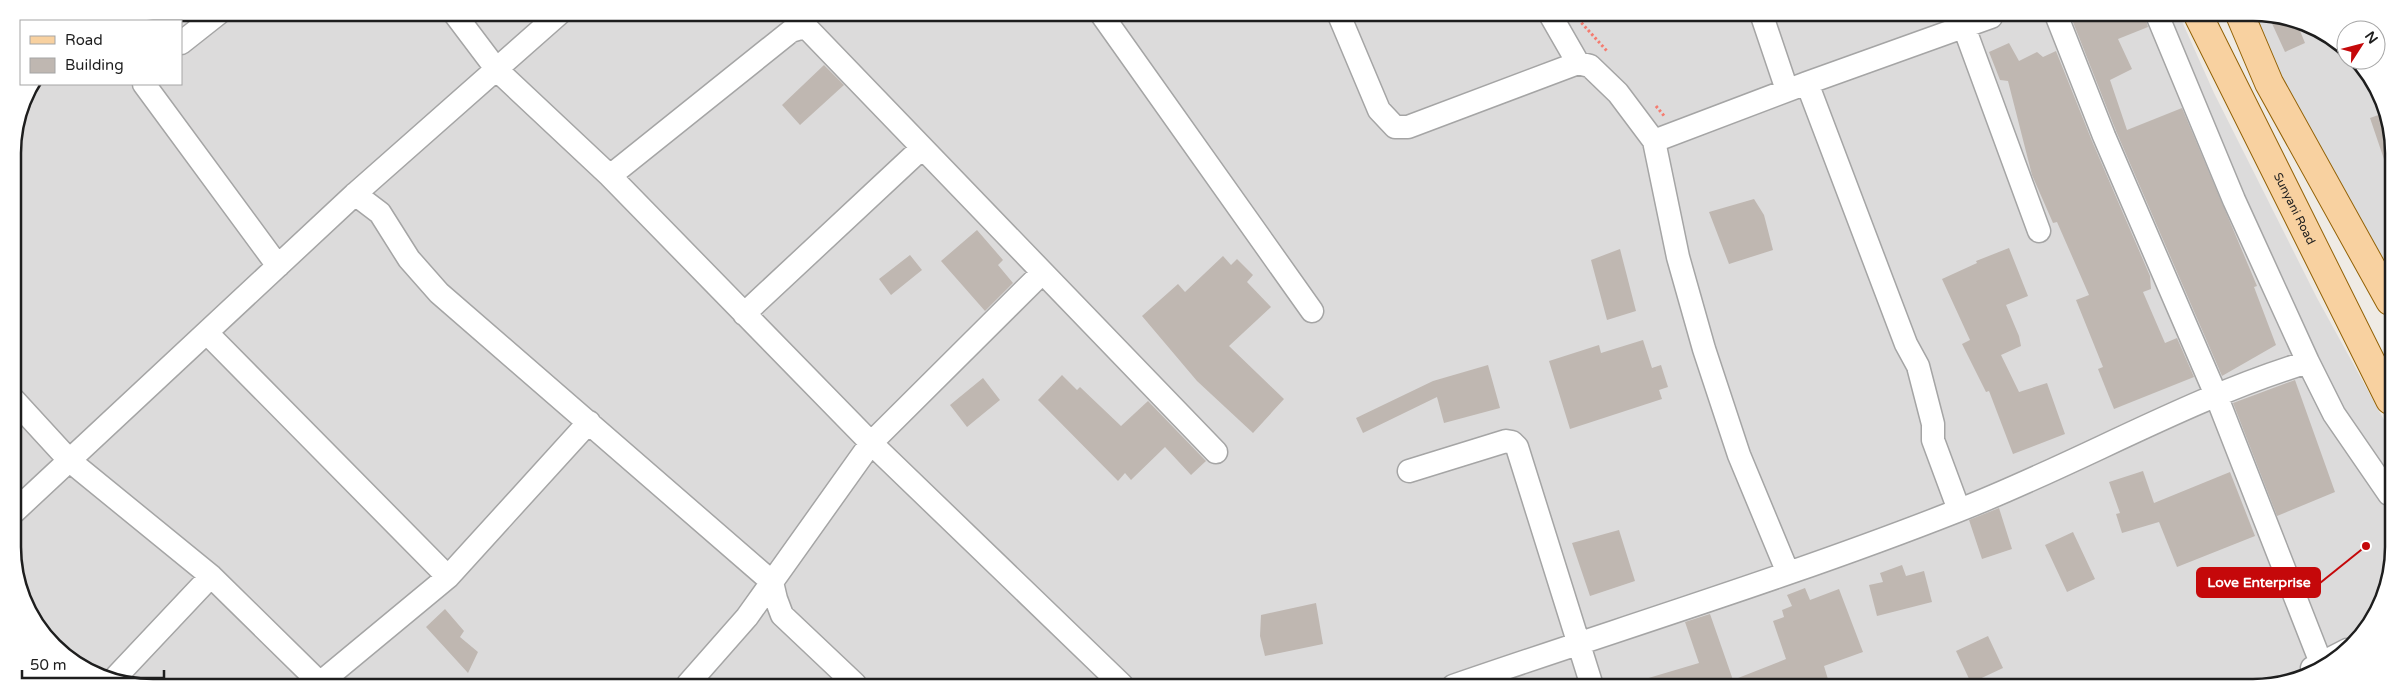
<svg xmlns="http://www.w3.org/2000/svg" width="2406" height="700" viewBox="0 0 2406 700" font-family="'Varela Round',sans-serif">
	<rect width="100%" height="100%" fill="#efebe5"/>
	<!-- residential -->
	<path fill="#dcdbdb" d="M153,13L2180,17L2214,93L2317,298L2389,429V583L2370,625L2339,658L2262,687L117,683L47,640L15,574L13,144L23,99L33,84H181V21H109Z
		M2242,17H2289L2346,50V60H2356L2391,126L2390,273Z"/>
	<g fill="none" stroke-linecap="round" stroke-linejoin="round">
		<!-- stream -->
		<path stroke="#a7d0db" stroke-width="5.5" d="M115,20V21"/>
	</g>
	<!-- building -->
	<path fill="#bfb7b1" d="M2071,17H2145L2148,27L2118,39L2132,69L2110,80L2127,130L2182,108L2257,286L2254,287L2276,345L2222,376L2116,131Z
		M2269,17H2289L2296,21L2305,43L2285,52Z
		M2009,43L2019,61L2037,52L2043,57L2056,51L2092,141L2150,276L2151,289L2143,292L2165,343L2177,338L2194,377L2114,409L2098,369L2103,367L2076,300L2089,295L2057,222L2053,223L2032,175L2008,81L2000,80L1989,52Z
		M824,65L844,85L800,125L782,105Z
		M2384,113L2391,126V170L2388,171L2370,118Z
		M1754,199L1764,215L1773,250L1729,264L1709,212Z
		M977,230L1003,260L998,265L1013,283L985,311L941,261Z
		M2009,248L2028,296L2006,305L2019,336L2021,346L2001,355L2019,392L2047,383L2065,434L2013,454L1989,391L1986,392L1962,344L1970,340L1942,279L1977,263L1976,261Z
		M1620,249L1636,311L1607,320L1591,260Z
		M910,255L922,270L891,295L879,279Z
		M1223,256L1231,265L1237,259L1253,275L1247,282L1271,307L1229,346L1284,399L1253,433L1197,381L1142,316L1178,284L1185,292Z
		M1643,340L1652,368L1661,365L1668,387L1659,390L1662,399L1570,429L1549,361L1599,345L1601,353Z
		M1488,365L1500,408L1444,423L1437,397L1363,433L1356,418L1433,381Z
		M1062,375L1077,390L1080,387L1121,426L1148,401L1206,461L1191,475L1165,447L1131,480L1125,473L1118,481L1038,400Z
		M983,378L1000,400L967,427L950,405Z
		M2295,380L2335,492L2277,516L2233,403Z
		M2143,471L2154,503L2230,472L2255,536L2177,567L2159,522L2122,533L2116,514L2120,513L2109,482Z
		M1999,508L2012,549L1982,559L1969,520Z
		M1619,530L1635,581L1590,596L1572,543Z
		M2073,532L2095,579L2067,592L2045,545Z
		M1902,565L1906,576L1924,571L1932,602L1877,616L1869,585L1883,582L1880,573Z
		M1805,588L1810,600L1839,589L1863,652L1824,666L1830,686H1636L1635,682L1699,663L1685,622L1710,614L1733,680L1786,659L1773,621L1784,617L1782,610L1792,606L1787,595Z
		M1316,603L1323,644L1265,656L1260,636L1261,615Z
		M445,609L464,631L460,637L478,652L468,673L426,627Z
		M1988,636L2003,668L1971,683L1956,651Z"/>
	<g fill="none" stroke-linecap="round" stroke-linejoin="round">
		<defs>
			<path id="minor" d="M454,13L497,70L610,176L871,443L1122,685
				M1102,15L1312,311
				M1339,15L1379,110L1395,127H1408L1578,63L1590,66L1618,93L1654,141L1678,257L1704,349L1739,455L1788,573
				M1551,16L1578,63
				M1762,16L1787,90
				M1960,16L2039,231
				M2057,17L2104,136L2216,395L2321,663
				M2158,17L2234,200L2308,362L2334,414L2389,494
				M181,43L219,13
				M1807,83L1906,344L1918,366L1933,424V440L1959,510
				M144,84L278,266
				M1654,141L1807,83L1991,17
				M610,176L791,31L801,28L808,29L1216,452
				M355,194L380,213L409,259L439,293L772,582L776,599L782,615L855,684
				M744,314L922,148
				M207,333L448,577
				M14,400L70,461L211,576L320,683
				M1409,471L1506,441L1512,442L1517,447L1592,686
				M15,511L355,194L560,13
				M2312,668L2347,650
				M113,680L211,576
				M320,683L448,577L589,422
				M688,684L747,617L871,443L1042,273
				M1453,686C1621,628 1792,576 1957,511C2076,465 2186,399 2308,362"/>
			<g id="major">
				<path id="s1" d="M2199,17L2390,400"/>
				<path d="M2241,17L2269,83L2390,301"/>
			</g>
		</defs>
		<!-- minor casing -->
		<use href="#minor" stroke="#a5a5a5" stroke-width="25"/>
		<!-- major casing -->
		<use href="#major" stroke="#936206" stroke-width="30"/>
		<!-- path -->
		<path stroke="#f57c70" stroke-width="3" stroke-dasharray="2.5 2.5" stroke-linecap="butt" d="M1578,19L1607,51
			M1656,106L1665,117"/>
		<!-- minor -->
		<use href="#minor" stroke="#fff" stroke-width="22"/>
		<!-- major -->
		<use href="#major" stroke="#f8d1a0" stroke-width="28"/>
	</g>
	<g text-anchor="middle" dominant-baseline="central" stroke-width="4.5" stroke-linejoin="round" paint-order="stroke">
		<!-- street labels -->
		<g font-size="12" fill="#1e1e1e" stroke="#fff">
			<text stroke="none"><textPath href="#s1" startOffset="214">Sunyani Road</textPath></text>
		</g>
	</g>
	<!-- crop -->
	<path d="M0 0H2406V700H0ZM153 21H2253A132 132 0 0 1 2385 153V547A132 132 0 0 1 2253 679H153A132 132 0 0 1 21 547V153A132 132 0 0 1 153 21Z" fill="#fff" fill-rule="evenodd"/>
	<path fill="none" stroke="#1e1e1e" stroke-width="2.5" d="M153 21H2253A132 132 0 0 1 2385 153V547A132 132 0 0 1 2253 679H153A132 132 0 0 1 21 547V153A132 132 0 0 1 153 21Z"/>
	<!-- callouts -->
	<path fill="none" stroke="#c5080a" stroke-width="2" d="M2366 546L2320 583"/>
	<circle fill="#c5080a" stroke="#fff" stroke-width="2" cx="2366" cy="546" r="5"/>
	<rect fill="#c5080a" stroke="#c5080a" stroke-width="2" x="2197" y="568" width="123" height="29" rx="5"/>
	<g font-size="14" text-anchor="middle" font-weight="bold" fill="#fff">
		<text x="2259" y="587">Love Enterprise</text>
	</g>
	<!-- legend -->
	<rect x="20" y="20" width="162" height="65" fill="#ffffff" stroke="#a5a5a5"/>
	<rect x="30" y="36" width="25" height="8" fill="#f8d1a0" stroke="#a5a5a5"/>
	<text x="65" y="45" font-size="15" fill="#1e1e1e">Road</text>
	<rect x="30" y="58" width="25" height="15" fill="#bfb7b1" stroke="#a5a5a5"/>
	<text x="65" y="70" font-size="15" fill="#1e1e1e">Building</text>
	<!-- north arrow -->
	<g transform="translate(2361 45) rotate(54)"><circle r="24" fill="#ffffff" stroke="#a5a5a5"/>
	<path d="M0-4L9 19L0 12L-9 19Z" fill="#c5080a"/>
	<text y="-8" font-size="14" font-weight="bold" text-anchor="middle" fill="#1e1e1e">N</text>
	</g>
	<!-- scale -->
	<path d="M22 670v8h142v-8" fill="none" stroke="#1e1e1e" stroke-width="2.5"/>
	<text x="30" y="670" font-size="15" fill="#1e1e1e" stroke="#ffffff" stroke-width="4" paint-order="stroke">50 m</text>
</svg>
